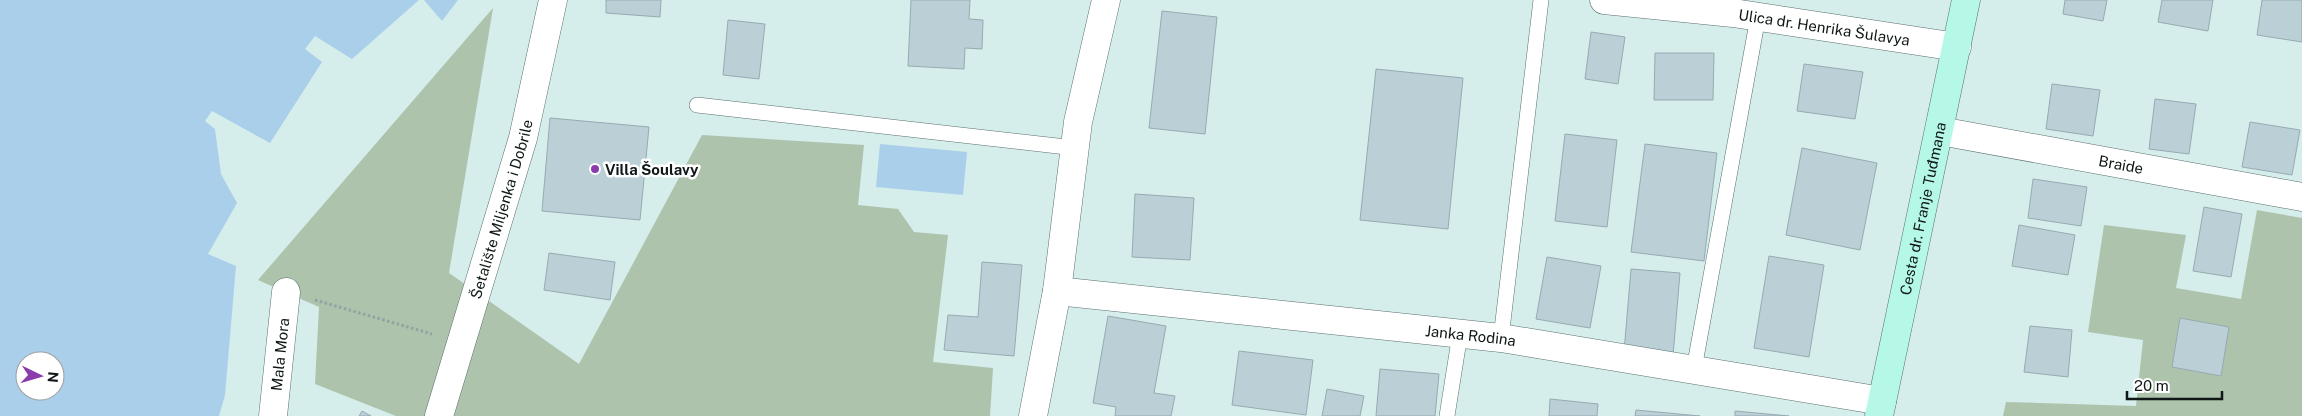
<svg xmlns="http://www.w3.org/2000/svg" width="2302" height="416" viewBox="0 0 2302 416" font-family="'Public Sans',sans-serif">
	<rect width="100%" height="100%" fill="#d5edeb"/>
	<!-- green -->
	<path fill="#adc3ac" d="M493,8L449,273L579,364L702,135L864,145L858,205L898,209L914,232L948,235L933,362L993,368L990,416H396L315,384L319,307L258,280Z
		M2257,210L2302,218V416H2003L2006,402L2136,406L2143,340L2088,332L2104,225L2186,235L2176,288L2241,299Z"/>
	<!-- water -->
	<path fill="#aacfeb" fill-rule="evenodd" d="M0,0H419L352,59L315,36L305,49L322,62L270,143L212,111L205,121L215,129L221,174L237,203L208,254L236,266L225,395L219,416H0ZM25,361H55V391H25Z
		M424,0H458L442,21Z
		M880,144L967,152L963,195L876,187Z"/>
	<!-- building -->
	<path fill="#bad0d6" stroke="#96abb1" d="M606,0H661L660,17L606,13Z
		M911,0H970L969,19L983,20L982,49L965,48L964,69L908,66Z
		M2065,0H2107L2103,21L2063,14Z
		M2162,0H2213L2208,31L2158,22Z
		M2262,0H2302V42L2257,35Z
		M1162,11L1217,17L1205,134L1149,128Z
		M728,20L765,24L759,79L723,75Z
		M1591,32L1625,37L1618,84L1585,79Z
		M1655,53H1714L1713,100H1654Z
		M1804,64L1863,72L1855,119L1797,111Z
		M1376,69L1463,78L1448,229L1360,220Z
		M2052,84L2100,90L2093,136L2046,129Z
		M2155,99L2196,104L2189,154L2149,149Z
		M550,118L649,127L640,220L542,211Z
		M2250,122L2300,130L2292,175L2242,167Z
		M1565,134L1617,140L1607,227L1555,221Z
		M1645,144L1717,153L1704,261L1631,252Z
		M1802,148L1877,163L1860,250L1786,235Z
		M2033,179L2087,187L2081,226L2028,218Z
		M1135,194L1194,198L1190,260L1132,257Z
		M2204,207L2242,214L2231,277L2193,271Z
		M2019,225L2075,235L2068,275L2012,266Z
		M549,253L615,262L610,300L544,290Z
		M1769,256L1824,265L1809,357L1754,348Z
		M1547,257L1601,266L1590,328L1536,319Z
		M982,262L1022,265L1014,356L944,350L948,315L978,317Z
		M1631,269L1680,273L1673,356L1624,352Z
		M1108,316L1166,326L1154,393L1175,396L1171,416H1115L1116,407L1093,403Z
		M2180,318L2229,327L2221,376L2172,367Z
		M2030,326L2072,330L2068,377L2024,372Z
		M1239,351L1313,360L1306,415L1232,405Z
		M1380,369L1439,374L1435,416H1376Z
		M1327,389L1364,396L1360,416H1322Z
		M1550,399L1598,404L1597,416H1549Z
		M1636,410L1700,416H1635Z
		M362,411L371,416H359Z
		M1735,411L1789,416H1735Z"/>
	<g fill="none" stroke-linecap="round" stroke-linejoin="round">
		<defs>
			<path id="lane" d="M697,105L1075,148
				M1501,338L1541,0
				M1694,369L1758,17
				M1447,416L1460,334"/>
			<g id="street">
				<path id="s1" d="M1604,0L1733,13L1957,47"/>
				<path id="s2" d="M1940,131L2302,197"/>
				<path id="s3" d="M1057,291L1501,338L1882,401"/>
				<path id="s4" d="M273,416L286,292"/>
				<path id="s5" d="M439,416L523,138L553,0"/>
				<path d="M1033,416L1057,291L1078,122L1106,0"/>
			</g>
			<g id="secondary">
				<path id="s6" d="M1879,416L1966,0"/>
			</g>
		</defs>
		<!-- lane casing -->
		<use href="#lane" stroke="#5a706f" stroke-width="16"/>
		<!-- street casing -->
		<use href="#street" stroke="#5a706f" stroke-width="29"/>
		<!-- secondary casing -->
		<use href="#secondary" stroke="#5a706f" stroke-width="29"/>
		<!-- path -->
		<path stroke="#91a4a2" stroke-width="3" stroke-dasharray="2.5 2.5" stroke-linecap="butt" d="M315,300L432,334"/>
		<!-- lane -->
		<use href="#lane" stroke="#fff" stroke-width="15"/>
		<!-- street -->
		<use href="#street" stroke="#fff" stroke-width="28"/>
		<!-- secondary -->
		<use href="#secondary" stroke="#b5f8e8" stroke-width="28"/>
	</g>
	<!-- markers -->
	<circle fill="#8a3cad" stroke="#fff" stroke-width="2" cx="595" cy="169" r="5"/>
	<g text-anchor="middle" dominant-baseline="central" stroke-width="5" stroke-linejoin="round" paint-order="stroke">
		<!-- street labels -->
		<g font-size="15" fill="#0f1717" stroke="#fff">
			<text stroke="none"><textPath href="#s1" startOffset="222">Ulica dr. Henrika Šulavya</textPath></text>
			<text stroke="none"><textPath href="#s2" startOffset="184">Braide</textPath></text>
			<text stroke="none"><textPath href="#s6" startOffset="212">Cesta dr. Franje Tuđmana</textPath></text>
			<text stroke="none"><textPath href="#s5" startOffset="216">Šetalište Miljenka i Dobrile</textPath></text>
			<text stroke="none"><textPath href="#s3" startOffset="416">Janka Rodina</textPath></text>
			<text stroke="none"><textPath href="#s4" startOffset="62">Mala Mora</textPath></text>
		</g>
		<!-- poi labels -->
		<g font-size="15" font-weight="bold" fill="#0f1717" stroke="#fff" text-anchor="start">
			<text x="605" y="169">Villa Šoulavy</text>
		</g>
	</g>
	<!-- north arrow -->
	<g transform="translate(40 376) rotate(95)"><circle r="24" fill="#ffffff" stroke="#9fa2a2"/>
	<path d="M0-4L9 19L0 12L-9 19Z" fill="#8a3cad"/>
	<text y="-8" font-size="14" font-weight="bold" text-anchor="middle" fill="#0f1717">N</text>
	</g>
	<!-- scale -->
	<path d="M2127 391v8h95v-8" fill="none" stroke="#0f1717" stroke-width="2.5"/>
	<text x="2134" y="391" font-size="15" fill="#0f1717" stroke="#ffffff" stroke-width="4" paint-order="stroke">20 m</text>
</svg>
